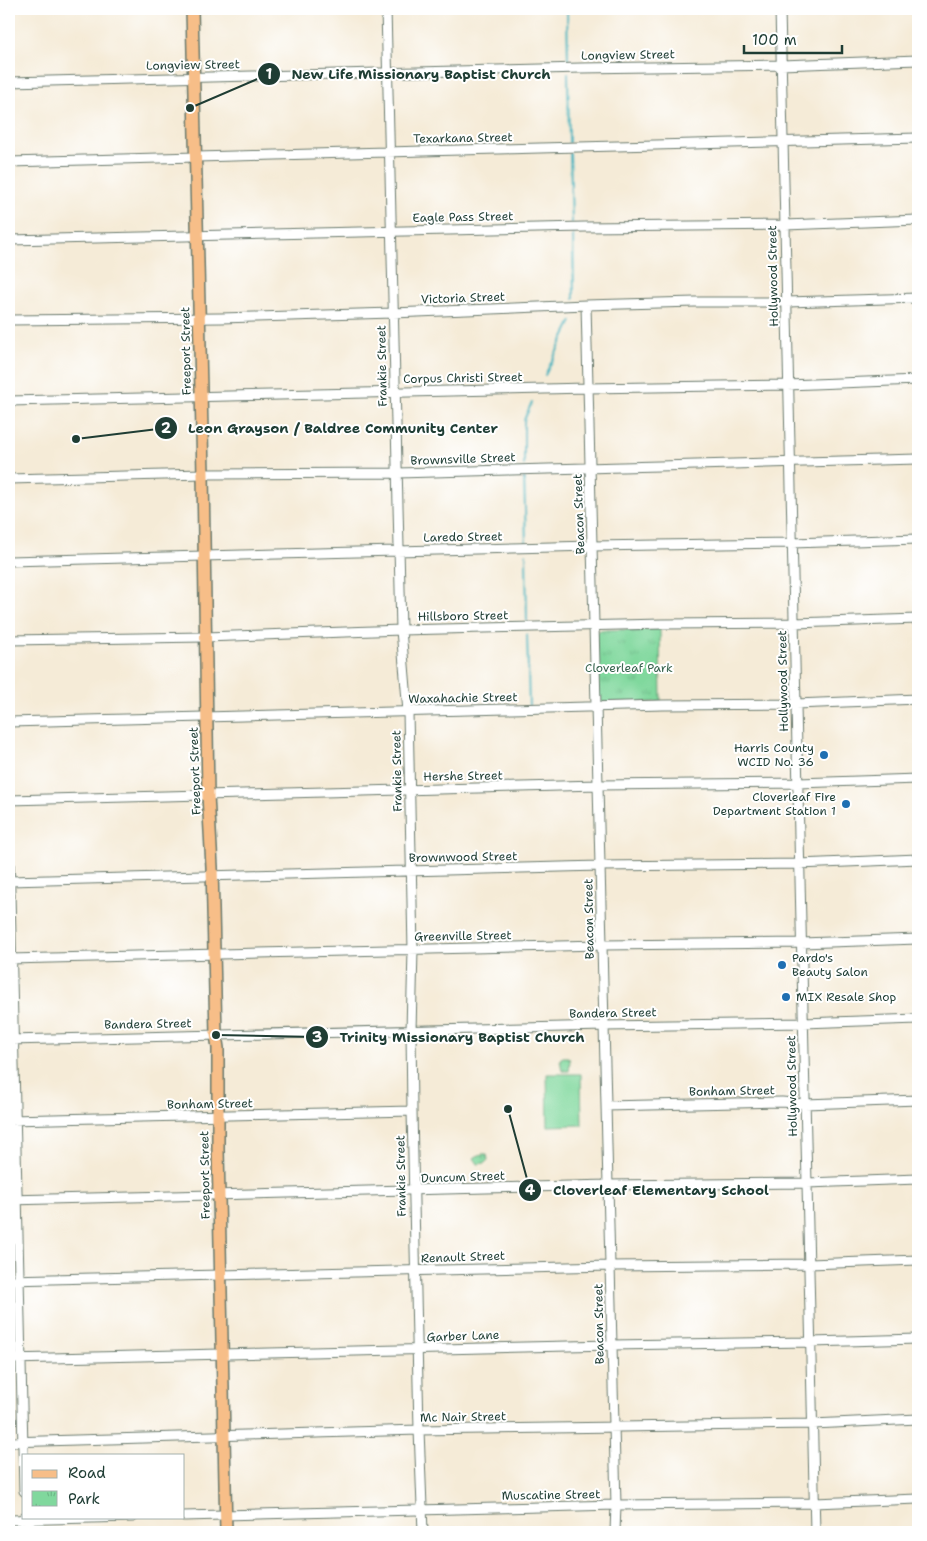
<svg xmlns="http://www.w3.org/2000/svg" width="927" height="1541" viewBox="0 0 927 1541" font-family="'Shantell Sans',sans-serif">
	<defs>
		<pattern id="park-tufts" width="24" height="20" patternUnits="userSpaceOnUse" patternTransform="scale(1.25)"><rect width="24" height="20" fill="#80d89d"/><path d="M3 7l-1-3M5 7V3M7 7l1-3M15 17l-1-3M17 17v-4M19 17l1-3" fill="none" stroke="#6eba88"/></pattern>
	</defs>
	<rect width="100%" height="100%" fill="#fff"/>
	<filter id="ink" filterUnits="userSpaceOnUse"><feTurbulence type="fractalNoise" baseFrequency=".02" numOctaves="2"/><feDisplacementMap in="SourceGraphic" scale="10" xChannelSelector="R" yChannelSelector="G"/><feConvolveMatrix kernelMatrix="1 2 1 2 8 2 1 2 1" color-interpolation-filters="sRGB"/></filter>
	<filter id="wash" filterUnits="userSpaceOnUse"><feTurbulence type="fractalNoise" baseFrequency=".0096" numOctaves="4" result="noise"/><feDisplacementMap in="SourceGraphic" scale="20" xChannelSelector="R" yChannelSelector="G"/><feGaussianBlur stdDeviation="1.12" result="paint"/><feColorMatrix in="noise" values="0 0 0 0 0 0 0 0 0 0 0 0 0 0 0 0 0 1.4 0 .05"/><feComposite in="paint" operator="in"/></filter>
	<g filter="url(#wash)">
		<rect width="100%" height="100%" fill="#f5ebd7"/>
		<!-- park -->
		<path fill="url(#park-tufts)" stroke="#508a68" d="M660,629L661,702L598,703L596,633L600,630Z
			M563,1057H568L570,1060L569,1071H562L560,1059Z
			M482,1154H487L488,1160L485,1163L478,1164L474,1158L477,1156Z"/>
		<!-- garden -->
		<path fill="#80d89d" stroke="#508a68" d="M547,1074H581L582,1125L548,1126Z"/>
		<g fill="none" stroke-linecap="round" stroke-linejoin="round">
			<!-- stream -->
			<path stroke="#45b4c0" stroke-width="2" d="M567,9L568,62
				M568,73L569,143
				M570,153L572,223
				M573,232L574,299
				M545,375L572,321
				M524,465V420L532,402
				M524,475L526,543
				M526,554L527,623
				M527,634L529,706"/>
		</g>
	</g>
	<g filter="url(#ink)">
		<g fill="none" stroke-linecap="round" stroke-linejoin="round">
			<defs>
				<path id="minor" d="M386,9L401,630L408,712L413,950L411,1031L412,1111L419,1430L423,1532
					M780,9L815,1532
					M9,82L581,68L781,65L918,60
					M9,162L918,138
					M9,240L585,227L785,225L918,220
					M586,305L616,1505L615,1532
					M9,320L221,318L393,313L586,305L695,302H787L918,298
					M9,401L587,388L787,385L918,380
					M9,479L203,474L398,473L918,459
					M9,561L592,546L792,543L918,539
					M9,640L205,637L401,630L662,624L794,623L918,619
					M9,722L663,705L796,704L918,699
					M9,800L598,785L798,783L918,779
					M9,850L24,1491
					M9,881L600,866L799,864L918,859
					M9,959L602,945L801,943L918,939
					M9,1040L604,1026L803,1023L918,1019
					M606,1106L782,1102L805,1104L918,1100
					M9,1120L412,1111
					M9,1200L608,1185L807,1183L918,1179
					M9,1280L610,1266L809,1264L918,1260
					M9,1359L612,1345L811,1342L918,1339
					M9,1442L419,1430L813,1424L918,1419
					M184,1516L616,1505L814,1503L918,1499
					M24,1517L25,1532
					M9,1520L133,1517"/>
				<path id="major" d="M192,9L203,474L208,795L212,867L216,1035L218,1048V1149L226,1532"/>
			</defs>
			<!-- minor casing -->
			<use href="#minor" stroke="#6a7a6d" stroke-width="11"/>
			<!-- major casing -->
			<use href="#major" stroke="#6a7a6d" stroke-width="14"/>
			<!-- minor -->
			<use href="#minor" stroke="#fff" stroke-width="9"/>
			<!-- major -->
			<use href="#major" stroke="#f7be88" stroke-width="11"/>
		</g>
	</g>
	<!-- markers -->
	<g fill="#1f6fb2" stroke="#fff" stroke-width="2">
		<circle cx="824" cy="755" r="5"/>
		<circle cx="846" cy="804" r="5"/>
		<circle cx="782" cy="965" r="5"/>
		<circle cx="786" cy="997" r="5"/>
	</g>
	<g text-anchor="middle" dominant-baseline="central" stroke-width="4" stroke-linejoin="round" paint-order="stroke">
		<!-- street labels -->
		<g font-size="12" fill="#1f3d34" stroke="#fff">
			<text transform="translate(628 55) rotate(-1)">Longview Street</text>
			<text transform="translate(193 65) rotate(-1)">Longview Street</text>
			<text transform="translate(463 138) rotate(-1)">Texarkana Street</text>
			<text transform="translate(463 217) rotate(-1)">Eagle Pass Street</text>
			<text transform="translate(773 276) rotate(-91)">Hollywood Street</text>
			<text transform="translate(463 298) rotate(-2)">Victoria Street</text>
			<text transform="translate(186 351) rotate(-91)">Freeport Street</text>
			<text transform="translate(382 366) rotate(-91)">Frankie Street</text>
			<text transform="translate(463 378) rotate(-1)">Corpus Christi Street</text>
			<text transform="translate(463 459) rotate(-2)">Brownsville Street</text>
			<text transform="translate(579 514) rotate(-92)">Beacon Street</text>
			<text transform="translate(463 537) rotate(-1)">Laredo Street</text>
			<text transform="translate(463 616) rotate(-1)">Hillsboro Street</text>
			<text transform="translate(783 681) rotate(-91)">Hollywood Street</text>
			<text transform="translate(463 698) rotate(-1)">Waxahachie Street</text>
			<text transform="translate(195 771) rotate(-92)">Freeport Street</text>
			<text transform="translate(397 771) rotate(-91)">Frankie Street</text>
			<text transform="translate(463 776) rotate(-1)">Hershe Street</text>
			<text transform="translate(463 857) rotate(-1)">Brownwood Street</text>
			<text transform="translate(589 919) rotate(-91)">Beacon Street</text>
			<text transform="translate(463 936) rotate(-1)">Greenville Street</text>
			<text transform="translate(613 1013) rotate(-1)">Bandera Street</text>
			<text transform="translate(148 1024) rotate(-1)">Bandera Street</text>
			<text transform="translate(792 1086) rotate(-91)">Hollywood Street</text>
			<text transform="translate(732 1091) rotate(-1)">Bonham Street</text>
			<text transform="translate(210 1104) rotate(-1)">Bonham Street</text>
			<text transform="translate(205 1175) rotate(-91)">Freeport Street</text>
			<text transform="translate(401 1176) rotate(-91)">Frankie Street</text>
			<text transform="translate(463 1177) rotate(-2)">Duncum Street</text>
			<text transform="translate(463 1257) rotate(-2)">Renault Street</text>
			<text transform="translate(599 1324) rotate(-91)">Beacon Street</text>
			<text transform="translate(463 1336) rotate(-2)">Garber Lane</text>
			<text transform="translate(463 1417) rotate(-1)">Mc Nair Street</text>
			<text transform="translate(551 1495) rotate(-1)">Muscatine Street</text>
		</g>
		<!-- park labels -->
		<g font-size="12" fill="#37644e" stroke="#fff">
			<text x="629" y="668">Cloverleaf Park</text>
		</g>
		<!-- poi labels -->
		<g font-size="12" fill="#1f3d34" stroke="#fff" text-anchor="end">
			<text x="814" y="748">Harris County<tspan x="814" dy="14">WCID No. 36</tspan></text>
			<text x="836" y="797">Cloverleaf Fire<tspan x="836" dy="14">Department Station 1</tspan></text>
			<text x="792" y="958" text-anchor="start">Pardo's<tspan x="792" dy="14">Beauty Salon</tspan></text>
			<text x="796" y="997" text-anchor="start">MIX Resale Shop</text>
		</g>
	</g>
	<!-- callouts -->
	<path fill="none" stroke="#1f3d34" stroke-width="2" d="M190 108L269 74M76 439L166 428M216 1035L317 1037M508 1109L530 1190"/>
	<g fill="#1f3d34" stroke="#fff" stroke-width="2">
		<circle cx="190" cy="108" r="5"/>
		<circle cx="76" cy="439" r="5"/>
		<circle cx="216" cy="1035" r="5"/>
		<circle cx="508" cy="1109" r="5"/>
		<circle cx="269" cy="74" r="12"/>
		<circle cx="166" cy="428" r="12"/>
		<circle cx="317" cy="1037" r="12"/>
		<circle cx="530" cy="1190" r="12"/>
	</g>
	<g font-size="15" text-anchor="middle" font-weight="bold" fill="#fff">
		<text x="269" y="79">1</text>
		<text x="166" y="433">2</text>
		<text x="317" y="1042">3</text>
		<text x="530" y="1195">4</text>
	</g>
	<g font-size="14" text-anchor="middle" font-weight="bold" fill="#1f3d34" stroke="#fff" stroke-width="4" stroke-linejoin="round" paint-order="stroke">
		<text x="421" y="79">New Life Missionary Baptist Church</text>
		<text x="343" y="433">Leon Grayson / Baldree Community Center</text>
		<text x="462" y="1042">Trinity Missionary Baptist Church</text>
		<text x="661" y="1195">Cloverleaf Elementary School</text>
	</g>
	<!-- margin -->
	<rect width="927" height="1541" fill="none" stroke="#fff" stroke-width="30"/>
	<!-- legend -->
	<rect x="22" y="1454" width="162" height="65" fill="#ffffff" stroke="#a5b1ae"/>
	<rect x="32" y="1470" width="25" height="8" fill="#f7be88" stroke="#a5b1ae"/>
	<text x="68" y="1478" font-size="15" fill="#1f3d34">Road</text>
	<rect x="32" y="1491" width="25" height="15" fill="url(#park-tufts)" stroke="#a5b1ae"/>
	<text x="68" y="1504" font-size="15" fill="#1f3d34">Park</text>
	<!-- scale -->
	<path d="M744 45v8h98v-8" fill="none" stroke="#1f3d34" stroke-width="2.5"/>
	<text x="752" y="45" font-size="15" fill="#1f3d34" stroke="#ffffff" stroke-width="4" paint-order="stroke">100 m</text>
</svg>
